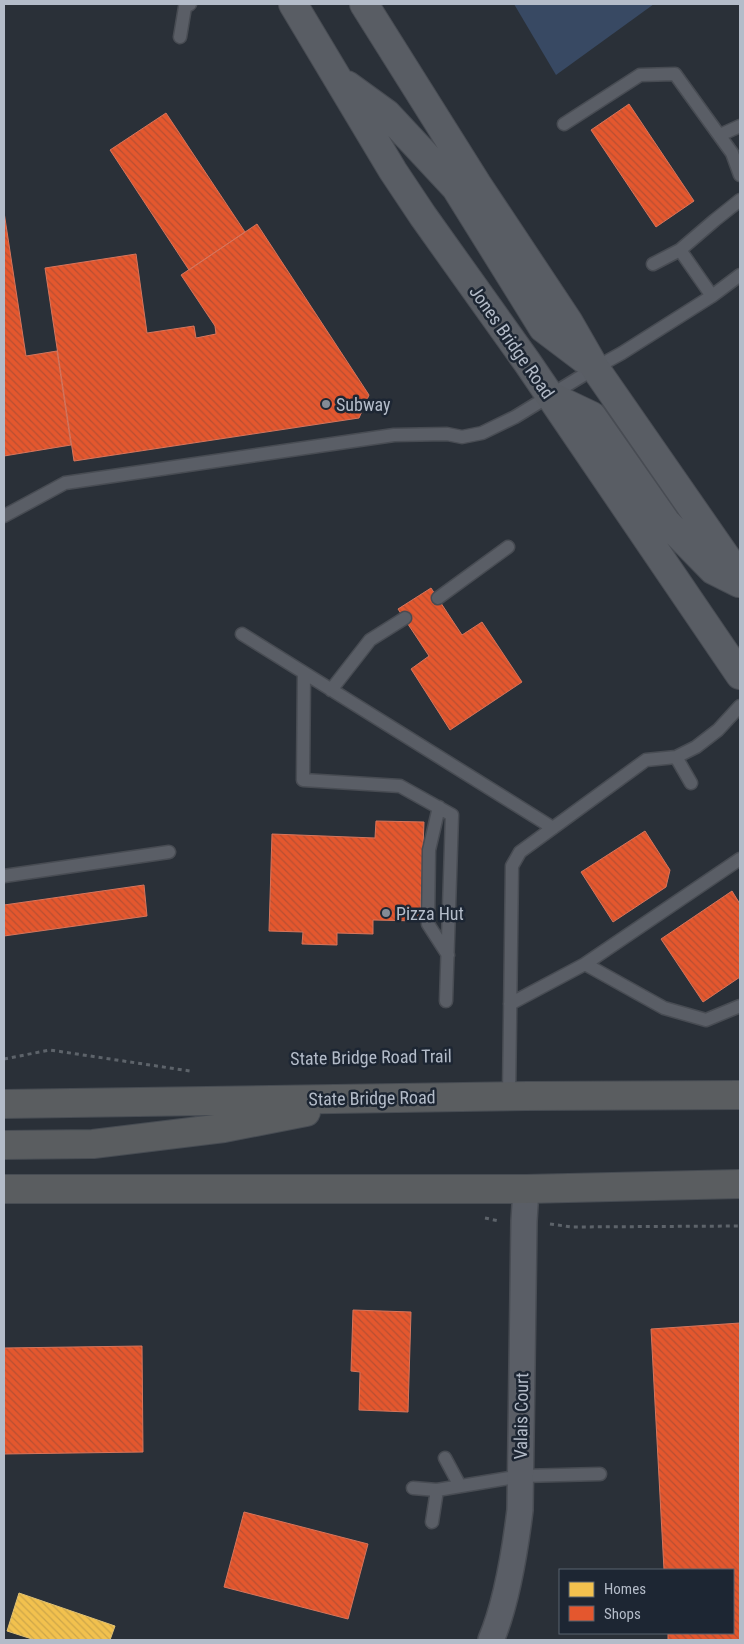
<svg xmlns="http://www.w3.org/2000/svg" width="744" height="1644" viewBox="0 0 744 1644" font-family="'Roboto Condensed',sans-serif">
	<defs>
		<pattern id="homes-back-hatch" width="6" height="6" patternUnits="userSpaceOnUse" patternTransform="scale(1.25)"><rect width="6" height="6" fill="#f2c14e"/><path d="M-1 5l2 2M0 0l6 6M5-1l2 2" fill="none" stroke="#cca64a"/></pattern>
		<pattern id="shops-back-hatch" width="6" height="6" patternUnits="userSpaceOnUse" patternTransform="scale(1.25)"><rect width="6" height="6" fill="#e4572e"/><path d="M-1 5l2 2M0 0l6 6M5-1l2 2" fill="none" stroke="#b84f32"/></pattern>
	</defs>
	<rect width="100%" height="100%" fill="#2a3038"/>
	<!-- water -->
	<path fill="#384963" d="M514,4H654L556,75Z"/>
	<!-- homes -->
	<path fill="url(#homes-back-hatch)" stroke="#dfc073" d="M19,1593L115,1626L110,1640H35L7,1631Z"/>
	<!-- shops -->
	<path fill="url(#shops-back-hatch)" stroke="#d6755c" d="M629,104L694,201L656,227L591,130Z
		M166,113L245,232L189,270L110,150Z
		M4,212L26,356L57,351L71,445L4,456Z
		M257,224L369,395L359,418L74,461L45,268L136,254L147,333L194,326L196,338L216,334L215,326L181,275Z
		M431,588L462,635L482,622L522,682L450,730L411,669L429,656L398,609Z
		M376,821L424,822L420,921L373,920V934L337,933V945L302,944L303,932L269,931L272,834L375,838Z
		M645,831L670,870L666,887L613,922L581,872Z
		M144,885L147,916L4,936V905Z
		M732,891L740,904V977L703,1002L661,939Z
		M353,1310L411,1312L408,1412L359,1410L360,1372L351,1371Z
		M740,1323V1640H668V1633H733V1570H664L651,1329Z
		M142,1346L143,1452L4,1454V1348Z
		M244,1512L368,1544L348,1619L224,1587Z"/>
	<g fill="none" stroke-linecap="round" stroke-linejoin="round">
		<defs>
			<path id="lane" d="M180,37L185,7L190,4
				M564,124L640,75L675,74L732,153L740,175
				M720,135L740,126
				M680,250L715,220L740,200
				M653,264L680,250L712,296
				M4,516L65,483L394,435L447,434L462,437L482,433L515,417L595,368L622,353L712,296L740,275
				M438,598L508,547
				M242,634L553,828
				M304,673L303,780L400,786L452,815L446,1001
				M331,690L370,640L405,618
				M676,757L691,783
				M439,807L429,850L428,924L448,955
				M4,876L169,852
				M585,964L740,859V860
				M510,1004L585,964L664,1008L706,1020L740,1006
				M509,1096L512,866L520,852L646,760L676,757L696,747L718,730L740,706
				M445,1458L460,1486
				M413,1488L437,1490L521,1476L600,1474
				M432,1522L437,1490"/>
			<path id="street" d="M491,1640C507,1602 515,1551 520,1510L524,1221L526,1189"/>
			<path id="secondary" d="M293,4L393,171L423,216L527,362L740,675
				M364,4L477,184L568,321L595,368L740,577
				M347,85L387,114L456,188L543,328L584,359
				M550,396L592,416L666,522L713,570L739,583"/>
			<path id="highway" d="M4,1104L528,1096L740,1095
				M4,1145L93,1144L224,1128L306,1112
				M4,1189H526L740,1184"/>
		</defs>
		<!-- lane casing -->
		<use href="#lane" stroke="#484c53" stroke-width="15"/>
		<!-- street casing -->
		<use href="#street" stroke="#484c53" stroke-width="28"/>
		<!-- secondary casing -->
		<use href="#secondary" stroke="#484c53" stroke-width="30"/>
		<!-- highway casing -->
		<use href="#highway" stroke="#474c53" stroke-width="30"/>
		<!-- path -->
		<path stroke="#5d636a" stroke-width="3" stroke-dasharray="4 4" stroke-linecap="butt" d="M4,1059L50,1050L190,1071
			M485,1218L499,1221
			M550,1224L572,1227L740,1226"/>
		<!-- lane -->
		<use href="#lane" stroke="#5a5e66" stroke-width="12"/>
		<!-- street -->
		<use href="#street" stroke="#5a5e66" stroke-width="25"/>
		<!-- secondary -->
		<use href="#secondary" stroke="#595d64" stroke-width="28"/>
		<!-- highway -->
		<use href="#highway" stroke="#5a5d60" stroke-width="28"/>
	</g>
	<!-- markers -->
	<g fill="#848b96" stroke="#1d2633" stroke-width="2">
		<circle cx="326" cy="404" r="5"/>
		<circle cx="386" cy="913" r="5"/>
	</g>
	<g text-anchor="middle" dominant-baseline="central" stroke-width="5" stroke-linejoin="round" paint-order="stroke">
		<!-- street labels -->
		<g font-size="18" fill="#b4bcc9" stroke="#1d2633">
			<text transform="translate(512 342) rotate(55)">Jones Bridge Road</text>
			<text transform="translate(371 1057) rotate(-1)">State Bridge Road Trail</text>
			<text transform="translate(372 1098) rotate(-1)">State Bridge Road</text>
			<text transform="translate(521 1416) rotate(-89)">Valais Court</text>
		</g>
		<!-- poi labels -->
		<g font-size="18" fill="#b4bcc9" stroke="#1d2633" text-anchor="start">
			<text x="336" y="404">Subway</text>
			<text x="396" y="913">Pizza Hut</text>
		</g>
	</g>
	<!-- border -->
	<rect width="744" height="1644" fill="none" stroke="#b4bcc9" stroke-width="10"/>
	<!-- legend -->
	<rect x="559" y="1569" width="175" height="65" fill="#1d2633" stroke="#59626f"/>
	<rect x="569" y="1582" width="25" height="15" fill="#f2c14e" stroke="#59626f"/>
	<text x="604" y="1594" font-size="15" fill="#b4bcc9">Homes</text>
	<rect x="569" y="1606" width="25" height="15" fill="#e4572e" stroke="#59626f"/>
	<text x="604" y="1619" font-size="15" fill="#b4bcc9">Shops</text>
</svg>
